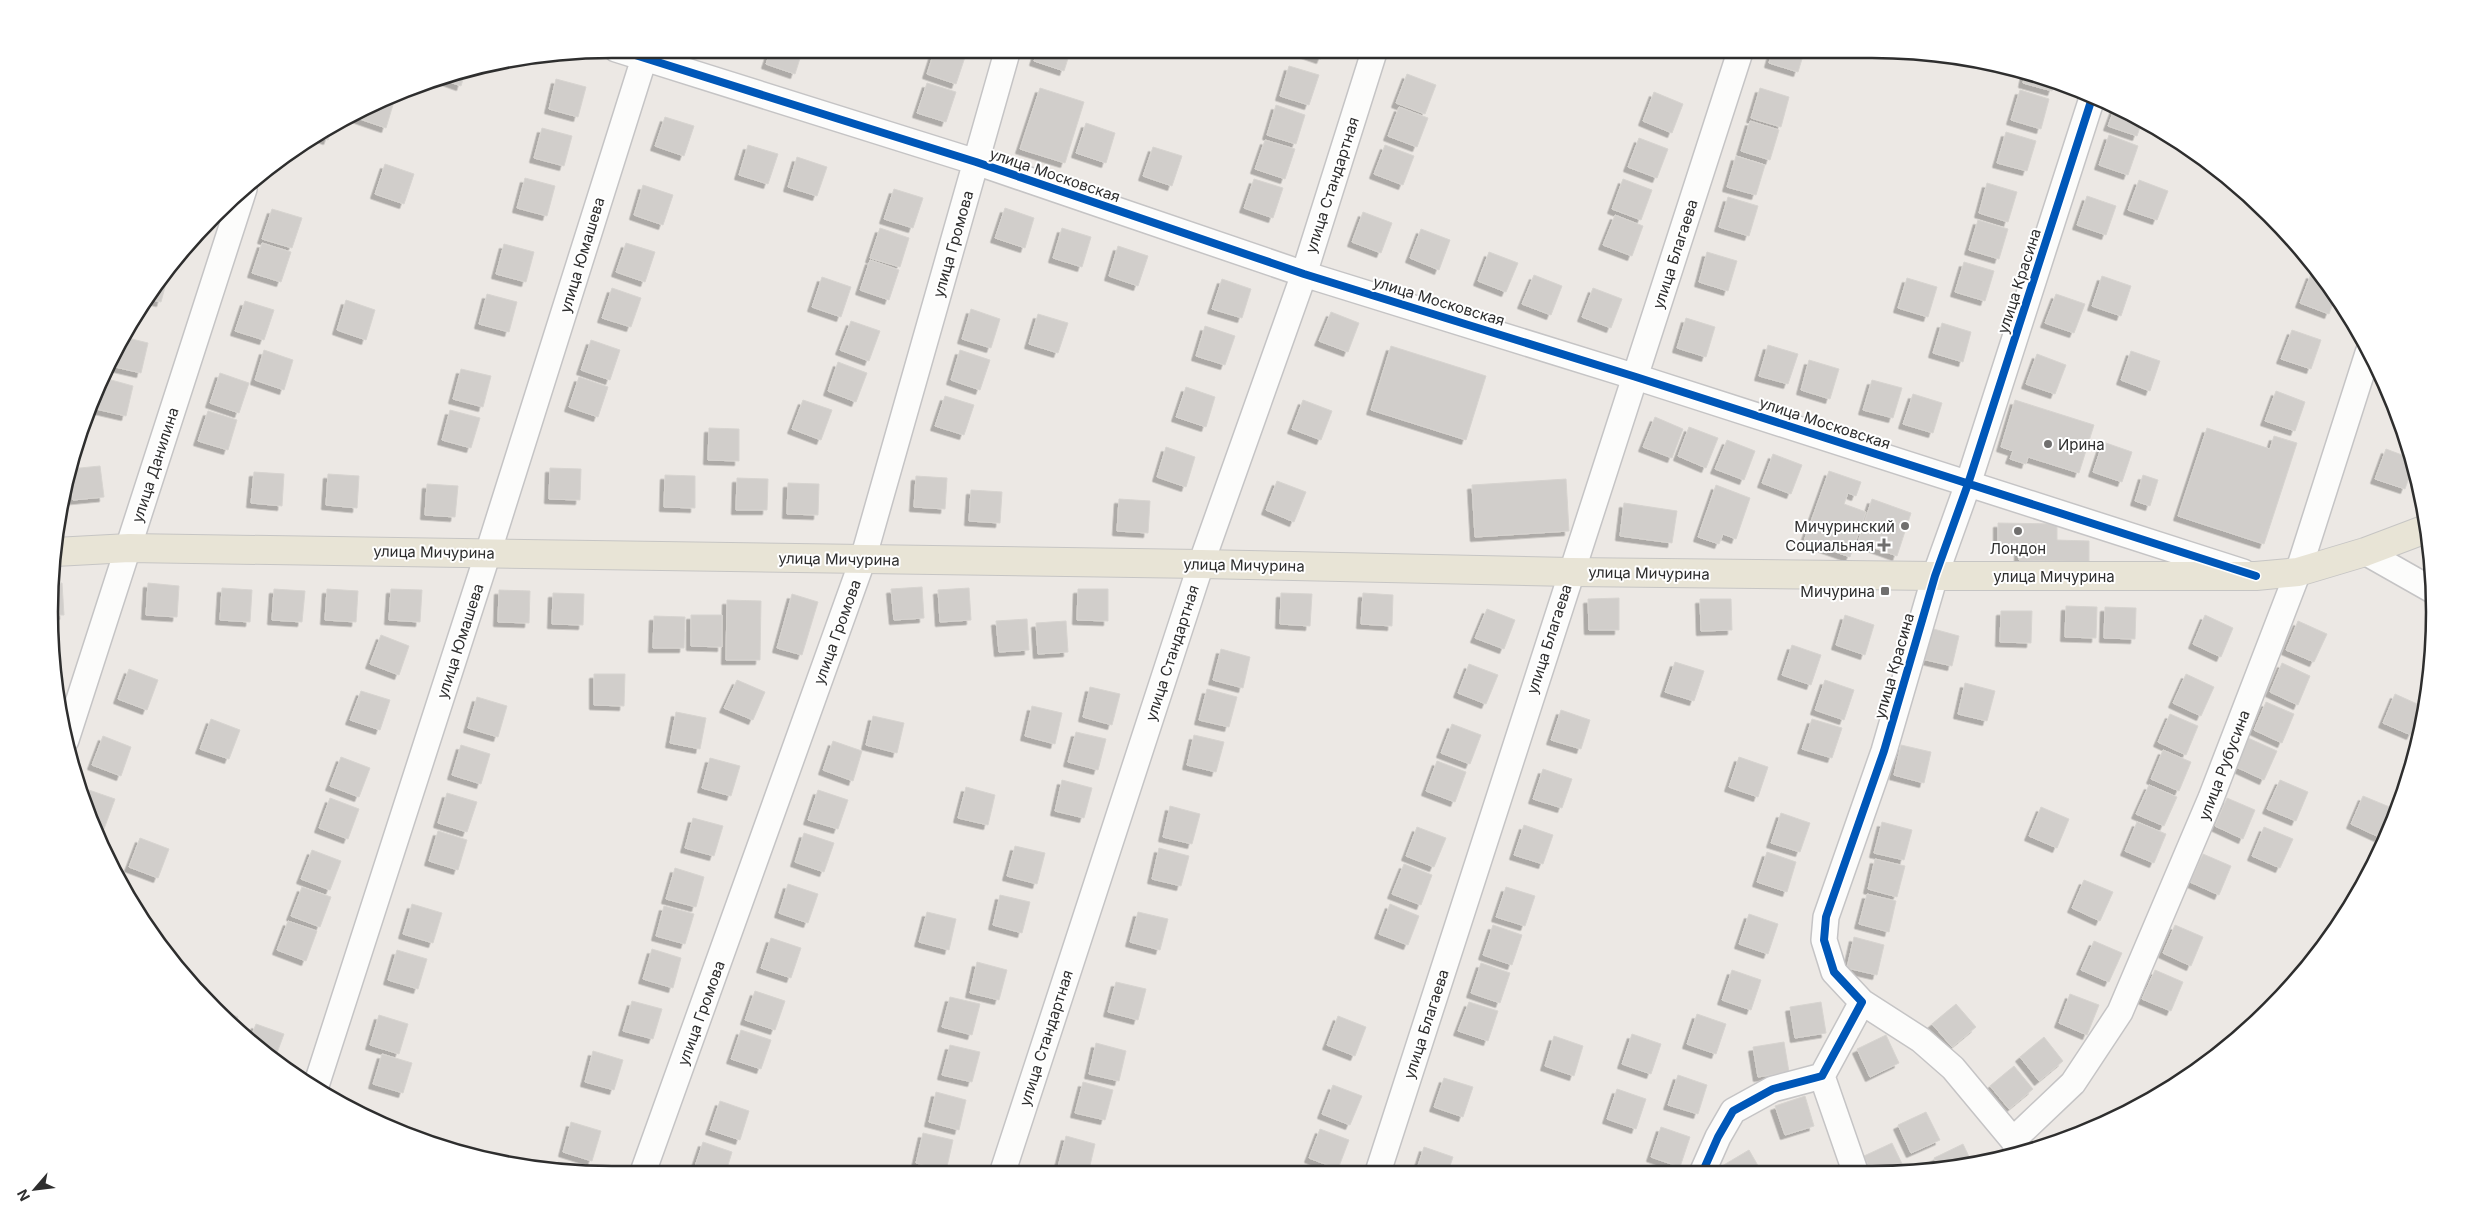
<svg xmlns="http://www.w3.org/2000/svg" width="2483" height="1224" viewBox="0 0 2483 1224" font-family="Inter,sans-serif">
	<defs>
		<filter id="shadow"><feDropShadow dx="-4.5" dy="4.5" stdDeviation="0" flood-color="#0004"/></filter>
	</defs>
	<rect width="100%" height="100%" fill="#ece8e4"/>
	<!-- building -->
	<path fill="#d1cecb" stroke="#d7d4d0" filter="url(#shadow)" d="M771,49H803L795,74L766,64Z
		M935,49H951L966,54L956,84L927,74Z
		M1038,49H1071L1064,71L1034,61Z
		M1292,49H1325L1321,59Z
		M1773,49H1805L1798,72L1769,63Z
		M1289,66L1319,75L1309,105L1280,96Z
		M466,69L461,86L436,77Z
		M2025,73L2055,82L2052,91L2023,83Z
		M1407,74L1436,85L1425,114L1396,103Z
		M556,79L586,87L578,117L549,109Z
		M927,83L956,92L946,122L917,113Z
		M1040,88L1084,102L1065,163L1020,149Z
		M1760,88L1789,97L1781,127L1751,118Z
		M2020,90L2049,99L2041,129L2011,120Z
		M1654,92L1683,104L1672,133L1643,121Z
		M391,97L395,98L386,128L357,118L359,111Z
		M1276,105L1305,115L1296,144L1267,135Z
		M1399,107L1428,118L1417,147L1388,136Z
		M2115,107L2142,121L2137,136L2108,126Z
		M665,117L694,126L684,156L655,146Z
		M1750,121L1779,130L1770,160L1741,151Z
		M334,123L328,140L314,135L331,124Z
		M1086,123L1115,133L1106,163L1076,153Z
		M542,128L572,136L564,166L534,158Z
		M2006,132L2036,141L2027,171L1997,163Z
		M2109,135L2138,146L2128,175L2099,165Z
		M1639,138L1668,149L1657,178L1628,167Z
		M1265,140L1295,149L1285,179L1255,169Z
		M748,145L778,154L768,184L739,175Z
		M1385,145L1414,156L1403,185L1374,174Z
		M1153,147L1182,156L1172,186L1143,176Z
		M1736,156L1765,165L1756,195L1727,187Z
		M797,157L827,167L817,196L788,187Z
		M385,164L414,174L404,204L375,194Z
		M525,178L555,186L547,216L517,208Z
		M1254,179L1283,188L1273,218L1244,208Z
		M1623,179L1652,190L1641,220L1612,209Z
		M2139,180L2168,191L2157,220L2128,210Z
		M1987,183L2017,192L2008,222L1979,213Z
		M643,185L673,195L663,225L634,215Z
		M894,189L923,198L913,228L884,219Z
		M2087,196L2116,206L2106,235L2077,225Z
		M1728,197L1758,206L1749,236L1719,227Z
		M1005,208L1034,218L1025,248L995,238Z
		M272,209L302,218L292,248L262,239Z
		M1363,212L1392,223L1381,253L1352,242Z
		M1615,215L1643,226L1632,256L1603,245Z
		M1978,220L2008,229L1999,259L1969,250Z
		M880,228L909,238L900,267L870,258Z
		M1062,228L1091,237L1082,267L1053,258Z
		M1421,229L1450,240L1439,270L1410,258Z
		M262,243L291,252L281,282L252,273Z
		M626,243L655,252L645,282L616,272Z
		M504,244L534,252L526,282L496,274Z
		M1118,246L1148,256L1138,286L1109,276Z
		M1489,252L1518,263L1506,292L1478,281Z
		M1707,252L1737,261L1728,291L1699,282Z
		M870,260L899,270L889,300L860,290Z
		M1964,262L1994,271L1985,301L1955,292Z
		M165,271L169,272L161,302L145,298Z
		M2311,274L2322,278L2336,295L2329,314L2300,303Z
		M1534,275L1562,286L1551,315L1522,304Z
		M2102,276L2131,286L2121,316L2092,306Z
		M822,277L851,287L841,317L812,307Z
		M1907,278L1937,287L1928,317L1898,308Z
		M1222,279L1251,289L1242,318L1212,309Z
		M612,288L641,298L631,327L602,318Z
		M1593,288L1622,299L1611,328L1582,317Z
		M487,294L517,302L509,332L479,324Z
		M2056,294L2085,304L2074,333L2045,323Z
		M346,300L375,310L366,340L337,330Z
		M245,301L274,310L264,340L235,331Z
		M971,309L1000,319L991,348L962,339Z
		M1331,312L1359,323L1348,352L1319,341Z
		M1038,314L1068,323L1058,353L1029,344Z
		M1686,318L1715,327L1706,357L1677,348Z
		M851,321L880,331L869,361L840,350Z
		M1942,323L1971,332L1963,362L1933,353Z
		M1205,326L1235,336L1225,365L1196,356Z
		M2292,330L2321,340L2311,369L2281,359Z
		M124,337L148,343L141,373L111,366Z
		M591,340L620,350L610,380L581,370Z
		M1768,345L1798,354L1788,384L1759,376Z
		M1391,346L1486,376L1466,440L1371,410Z
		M264,350L293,360L284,390L255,380Z
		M960,350L990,360L980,390L951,380Z
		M2131,351L2160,361L2150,391L2121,380Z
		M2037,354L2066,365L2055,394L2026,384Z
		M1809,360L1839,369L1830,399L1801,390Z
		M838,362L867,373L856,402L828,391Z
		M461,369L491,376L483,407L453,399Z
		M220,373L249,383L239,413L210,403Z
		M579,377L608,387L598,417L569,407Z
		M104,378L133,386L126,416L96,409Z
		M1872,380L1902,388L1893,418L1863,410Z
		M1186,387L1215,397L1206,427L1176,417Z
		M2276,391L2305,402L2295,431L2265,421Z
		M1913,394L1942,403L1933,433L1903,424Z
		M945,396L974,405L964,435L935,426Z
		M803,400L832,410L821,440L792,429Z
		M1303,400L1332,411L1321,440L1292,429Z
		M2015,400L2094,425L2079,473L2028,457L2026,464L2010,459L2013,451L2001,447Z
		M450,410L480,418L471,448L442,440Z
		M208,411L237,420L228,450L198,441Z
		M1655,417L1683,429L1672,458L1643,447Z
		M1689,427L1718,438L1706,468L1678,456Z
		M709,428L739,429V461L708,460Z
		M2207,428L2270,449L2274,436L2297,443L2264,544L2178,516Z
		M1727,440L1755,451L1744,480L1715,469Z
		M2103,442L2132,452L2122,482L2093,472Z
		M1166,447L1195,457L1186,487L1157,477Z
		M2386,449L2410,458L2413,466L2405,489L2375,479Z
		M1773,454L1802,465L1791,494L1762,483Z
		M100,466L104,497L73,500L70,469Z
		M550,468L581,469L580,500L549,499Z
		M1829,471L1861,482L1856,496L1848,493L1844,504L1866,512L1850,557L1804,541Z
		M254,472L284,474L282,506L251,503Z
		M328,474L359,476L357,508L326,505Z
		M665,475L695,476V508L664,507Z
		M2143,475L2158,480L2150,506L2135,501Z
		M916,476L947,478L945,509L914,507Z
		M737,478L768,479L767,510H736Z
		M1566,479L1569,531L1475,537L1472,485Z
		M1277,481L1306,492L1294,522L1266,510Z
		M788,483L819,484L818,515L787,514Z
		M427,484L458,486L455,517L425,515Z
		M1716,485L1750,498L1736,539L1723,534L1719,544L1698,537Z
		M971,490L1002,492L1000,523L969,521Z
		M1119,499L1150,501L1148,533L1117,531Z
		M1872,499L1911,513L1897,556L1858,542Z
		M1624,503L1677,511L1672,543L1620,536Z
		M1998,523L2057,524V540L2089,541V562L2019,560V544H1998Z
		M62,583L64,615H49L52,584Z
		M148,583L179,586L177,617L146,615Z
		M922,587L924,618L894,620L891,589Z
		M222,588L252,590L250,622L220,620Z
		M969,588L971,620L940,622L938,590Z
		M274,589L305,591L302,622L272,620Z
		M327,589L358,591L356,622L325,620Z
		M391,589L422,590L420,622L389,620Z
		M1078,589H1108V621L1077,620Z
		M499,590L530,591L529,623L498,622Z
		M553,593L584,594L583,625L552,624Z
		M1281,593L1312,594L1310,626L1280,624Z
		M1363,593L1393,595L1392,626L1361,624Z
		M792,594L818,602L802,655L777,648Z
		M1619,598V630H1589L1588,599Z
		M1700,599H1731L1732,630L1701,631Z
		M727,600L761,601L760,660H726Z
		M2066,606L2097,607L2096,638L2065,637Z
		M2105,607L2136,608L2135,639L2104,638Z
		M1487,609L1515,620L1504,649L1475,638Z
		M2001,611H2032L2031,643L2000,642Z
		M691,615H722V647L691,646Z
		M1845,615L1874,625L1865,655L1836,645Z
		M2205,615L2233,628L2221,657L2193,644Z
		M654,616L685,617L684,648H653Z
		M1027,619L1029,650L999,652L996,621Z
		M1066,621L1068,652L1038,654L1036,623Z
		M2298,621L2327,634L2314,662L2286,650Z
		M1930,628L1959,636L1952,666L1922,659Z
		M381,635L409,646L399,675L370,664Z
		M1792,645L1821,655L1811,685L1782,675Z
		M1221,649L1250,657L1243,688L1213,680Z
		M1675,662L1704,671L1694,701L1665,692Z
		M2282,663L2310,676L2298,705L2270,692Z
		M1469,664L1498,675L1486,704L1458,693Z
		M129,669L158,680L147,710L118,699Z
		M594,674H625L624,706L594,705Z
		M2186,674L2214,687L2201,716L2173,703Z
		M737,680L765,692L753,720L724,708Z
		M1825,680L1854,690L1844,720L1815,710Z
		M1965,683L1995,691L1987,721L1958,714Z
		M1090,687L1120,694L1112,725L1083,717Z
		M1207,689L1237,697L1229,727L1199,720Z
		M361,691L390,700L380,730L350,720Z
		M2395,694L2424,707L2411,735L2383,723Z
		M477,697L507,706L498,737L468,728Z
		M2266,702L2294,714L2282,743L2254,730Z
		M1032,706L1062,713L1055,744L1025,736Z
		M1561,710L1590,720L1581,749L1551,740Z
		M676,712L706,718L700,749L670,743Z
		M2170,714L2198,726L2186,755L2158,742Z
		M873,716L904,723L897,753L866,745Z
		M211,719L240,730L229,759L200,749Z
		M1812,719L1842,728L1832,758L1802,749Z
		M1452,724L1481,735L1470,764L1441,753Z
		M1076,732L1106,739L1098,770L1068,762Z
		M1194,735L1224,742L1216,772L1187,765Z
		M103,736L131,747L121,776L92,765Z
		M2248,738L2277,751L2264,780L2236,767Z
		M833,741L862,751L853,781L823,770Z
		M461,745L490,754L481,784L452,775Z
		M1901,745L1931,752L1924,783L1894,775Z
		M2163,750L2191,762L2179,791L2151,779Z
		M341,757L370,768L359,797L330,786Z
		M1739,757L1768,767L1758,797L1729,787Z
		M710,758L740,766L731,796L702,788Z
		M1437,761L1466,772L1455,802L1426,791Z
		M1543,769L1572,779L1562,808L1533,799Z
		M1062,780L1092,788L1084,818L1055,811Z
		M2280,780L2308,792L2296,821L2267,809Z
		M2149,785L2177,797L2164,826L2136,814Z
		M966,787L995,795L988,825L958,818Z
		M86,789L115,799L104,829L92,825L82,800Z
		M818,790L848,800L838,829L808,820Z
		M447,793L477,802L467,832L438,823Z
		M2363,796L2392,808L2379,837L2351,824Z
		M330,798L359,809L348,839L319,828Z
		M2227,798L2255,810L2243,839L2215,826Z
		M1170,806L1200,814L1192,844L1163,837Z
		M2041,807L2069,819L2057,848L2029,836Z
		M1781,813L1810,823L1800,852L1771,843Z
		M693,818L723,826L714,856L685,848Z
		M1882,822L1912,830L1904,860L1874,853Z
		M2137,822L2166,834L2154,863L2125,851Z
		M1524,825L1553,835L1543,864L1514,855Z
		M1417,827L1446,838L1434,867L1406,856Z
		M2264,827L2293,839L2280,868L2252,856Z
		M438,831L467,840L458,870L429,861Z
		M804,833L834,843L824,872L795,862Z
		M140,838L169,849L158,878L129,867Z
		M1015,846L1045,853L1037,884L1007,876Z
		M1159,848L1189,856L1181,886L1152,879Z
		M312,850L341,861L330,890L301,879Z
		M1767,852L1796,862L1787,892L1757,882Z
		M2203,854L2231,866L2219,895L2190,882Z
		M1875,859L1905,866L1897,897L1868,889Z
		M1404,864L1432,875L1421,905L1392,894Z
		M675,868L704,877L696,907L666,899Z
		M2084,880L2113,892L2100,921L2072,908Z
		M788,884L818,894L808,923L779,913Z
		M302,887L331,897L320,927L291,916Z
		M1506,887L1535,896L1525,926L1496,917Z
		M1867,894L1896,901L1889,932L1859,924Z
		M1000,895L1030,902L1022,933L993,925Z
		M412,904L442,913L433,943L403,934Z
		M1390,904L1419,916L1408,945L1379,934Z
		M664,906L694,914L685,944L656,936Z
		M927,912L956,919L949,950L919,942Z
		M1138,912L1168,919L1160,950L1130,942Z
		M1749,914L1778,924L1768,954L1739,944Z
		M288,921L317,931L306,961L277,950Z
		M1493,925L1522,935L1512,965L1483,955Z
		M2175,925L2203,937L2191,966L2163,953Z
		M1854,937L1884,945L1877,975L1847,968Z
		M771,938L801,948L791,978L761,968Z
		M2094,941L2122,953L2109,982L2081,970Z
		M652,949L681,958L673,988L643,979Z
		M397,950L427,959L418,989L388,980Z
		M977,962L1007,970L999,1000L970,993Z
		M1481,963L1510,973L1500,1003L1471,993Z
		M1732,970L1761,980L1751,1010L1722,1000Z
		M2155,970L2183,982L2171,1011L2142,999Z
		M1116,982L1146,989L1138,1020L1108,1012Z
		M755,991L785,1001L775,1030L745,1020Z
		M2070,994L2099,1005L2087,1035L2059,1023Z
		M950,997L980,1004L972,1035L942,1027Z
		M632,1001L662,1009L653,1039L623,1031Z
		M1469,1002L1498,1011L1488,1041L1458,1031Z
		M1821,1002L1826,1033L1795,1038L1790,1007Z
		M1956,1004L1976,1027L1952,1047L1932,1024Z
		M215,1008L238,1017L234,1028Z
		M1697,1014L1726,1024L1716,1054L1687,1044Z
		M379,1015L408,1024L399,1054L370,1045Z
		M1338,1016L1366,1027L1355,1056L1327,1045Z
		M256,1024L284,1034L274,1061L249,1042Z
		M741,1030L771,1040L761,1069L731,1059Z
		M1632,1034L1661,1044L1651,1074L1622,1064Z
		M1886,1035L1899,1063L1870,1077L1857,1049Z
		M1554,1036L1583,1046L1574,1076L1545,1066Z
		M2044,1037L2063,1061L2039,1081L2020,1057Z
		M1784,1042L1789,1072L1758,1077L1753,1047Z
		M1096,1043L1126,1051L1119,1081L1089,1074Z
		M950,1045L980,1052L972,1082L942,1075Z
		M593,1051L623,1060L614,1090L585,1082Z
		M382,1054L412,1063L403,1093L373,1084Z
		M2014,1066L2033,1089L2009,1109L1990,1086Z
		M1678,1075L1707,1085L1698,1114L1668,1105Z
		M1444,1078L1473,1087L1463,1117L1434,1107Z
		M1083,1082L1113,1090L1105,1120L1075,1113Z
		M1333,1085L1362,1096L1350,1125L1322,1114Z
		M1617,1089L1646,1099L1636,1129L1607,1119Z
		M936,1092L966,1100L959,1130L929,1122Z
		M1805,1096L1814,1126L1785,1135L1775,1106Z
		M720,1101L749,1111L740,1140L710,1130Z
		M1926,1112L1940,1140L1911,1153L1898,1125Z
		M571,1122L601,1131L592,1161L563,1152Z
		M1661,1127L1690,1137L1680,1167L1651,1157Z
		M1320,1129L1349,1140L1338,1169L1309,1158Z
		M923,1133L953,1140L946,1171L916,1163Z
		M1066,1136L1095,1144L1088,1174L1058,1167Z
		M703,1142L732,1152L725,1175H703L693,1172Z
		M1892,1143L1905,1170L1871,1171L1864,1156Z
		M1963,1144L1972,1163L1940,1170L1934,1158Z
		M1424,1147L1453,1157L1448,1172H1416Z
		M1749,1150L1761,1171H1725L1722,1166Z
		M558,1162L588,1170L587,1173L556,1170Z"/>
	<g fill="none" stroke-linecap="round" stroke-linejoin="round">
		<defs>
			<path id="minor" d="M616,49L976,162L1304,274L1636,377L2243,572
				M2365,552L2432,590
				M66,740L244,189
				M1862,1002L1921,1040L1953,1068L2013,1140L2019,1151
				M1822,1076L1855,1171
				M315,1089L488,553L647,49
				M2013,1140L2073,1083L2120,1012L2211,798L2298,572L2368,353
				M1703,1171L1718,1137L1733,1111L1773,1089L1822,1076L1862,1002L1834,972L1824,940L1826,917L1884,751L1935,576L1968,484L2093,95
				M1378,1172L1741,49
				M1002,1174L1201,564L1304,274L1375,49
				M642,1175L863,559L1008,49"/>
			<path id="major" d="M55,552L129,548L1201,564L1571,572L1935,576H2256L2298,572L2365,552L2426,529"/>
		</defs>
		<!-- minor casing -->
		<use href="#minor" stroke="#c5c4c5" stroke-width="28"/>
		<!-- major casing -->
		<use href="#major" stroke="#c6c5c4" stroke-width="30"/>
		<!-- minor -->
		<use href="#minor" stroke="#fcfcfb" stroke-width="25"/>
		<!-- major -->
		<use href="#major" stroke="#e8e4d6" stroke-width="28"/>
		<defs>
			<path id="cycleway" d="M616,49L976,162L1304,274L1636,377L2256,576
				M1703,1171L1718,1137L1733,1111L1773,1089L1822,1076L1862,1002L1834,972L1824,940L1826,917L1884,751L1935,576L1968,484L2093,95"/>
		</defs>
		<!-- cycleway casing -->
		<use href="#cycleway" stroke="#fff" stroke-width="11"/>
		<!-- cycleway -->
		<use href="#cycleway" stroke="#0057b8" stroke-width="8"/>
	</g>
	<!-- markers -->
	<g fill="#706f6e" stroke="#fff" stroke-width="2">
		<circle cx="2048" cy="444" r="5"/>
		<circle cx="1905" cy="526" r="5"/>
		<circle cx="2018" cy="531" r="5"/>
		<path d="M1881.5 537.5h5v5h5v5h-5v5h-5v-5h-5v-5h5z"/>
		<rect x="1880" y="586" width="10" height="10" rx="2.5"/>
	</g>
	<g text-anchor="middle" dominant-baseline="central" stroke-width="4" stroke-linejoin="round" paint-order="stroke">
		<!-- street labels -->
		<g font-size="15" fill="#2e2e2e" stroke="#fff">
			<text transform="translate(1055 175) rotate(19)">улица Московская</text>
			<text transform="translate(1332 185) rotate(-72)">улица Стандартная</text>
			<text transform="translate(953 244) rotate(-74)">улица Громова</text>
			<text transform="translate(1675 254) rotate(-72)">улица Благаева</text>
			<text transform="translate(582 255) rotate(-73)">улица Юмашева</text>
			<text transform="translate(2019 281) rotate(-72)">улица Красина</text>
			<text transform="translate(1439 301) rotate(17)">улица Московская</text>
			<text transform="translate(1825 423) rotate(18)">улица Московская</text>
			<text transform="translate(155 465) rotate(-72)">улица Данилина</text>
			<text transform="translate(434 552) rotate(1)">улица Мичурина</text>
			<text transform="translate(839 559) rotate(1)">улица Мичурина</text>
			<text transform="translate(1244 565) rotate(1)">улица Мичурина</text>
			<text transform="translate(1649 573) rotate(1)">улица Мичурина</text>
			<text x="2054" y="576">улица Мичурина</text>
			<text transform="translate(837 632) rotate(-70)">улица Громова</text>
			<text transform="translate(1549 639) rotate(-72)">улица Благаева</text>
			<text transform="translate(460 641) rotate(-72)">улица Юмашева</text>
			<text transform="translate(1172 653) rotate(-72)">улица Стандартная</text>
			<text transform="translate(1894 666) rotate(-74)">улица Красина</text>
			<text transform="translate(2224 765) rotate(-69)">улица Рубусина</text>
			<text transform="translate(701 1013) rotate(-70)">улица Громова</text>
			<text transform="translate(1426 1024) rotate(-72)">улица Благаева</text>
			<text transform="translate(1046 1038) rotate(-72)">улица Стандартная</text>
		</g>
		<!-- poi labels -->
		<g font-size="15" fill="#2e2e2e" stroke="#fff" text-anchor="end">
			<text x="2058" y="444" text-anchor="start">Ирина</text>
			<text x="1895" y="526">Мичуринский</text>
			<text x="1874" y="545">Социальная</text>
			<text x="2018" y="548" text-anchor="middle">Лондон</text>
			<text x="1875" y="591">Мичурина</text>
		</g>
	</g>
	<!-- crop -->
	<path d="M0 0H2483V1224H0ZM612 58H1872A554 554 0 0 1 2426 612V612A554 554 0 0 1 1872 1166H612A554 554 0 0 1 58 612V612A554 554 0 0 1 612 58Z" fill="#fff" fill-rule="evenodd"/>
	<path fill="none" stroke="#2e2e2e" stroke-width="2.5" d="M612 58H1872A554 554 0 0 1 2426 612V612A554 554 0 0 1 1872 1166H612A554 554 0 0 1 58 612V612A554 554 0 0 1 612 58Z"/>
	<!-- north arrow -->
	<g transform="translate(35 1189) rotate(242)" stroke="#ffffff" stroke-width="4" paint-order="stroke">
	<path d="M0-4L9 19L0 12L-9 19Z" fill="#2e2e2e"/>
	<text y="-8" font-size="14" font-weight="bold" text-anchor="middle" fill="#2e2e2e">N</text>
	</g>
</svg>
